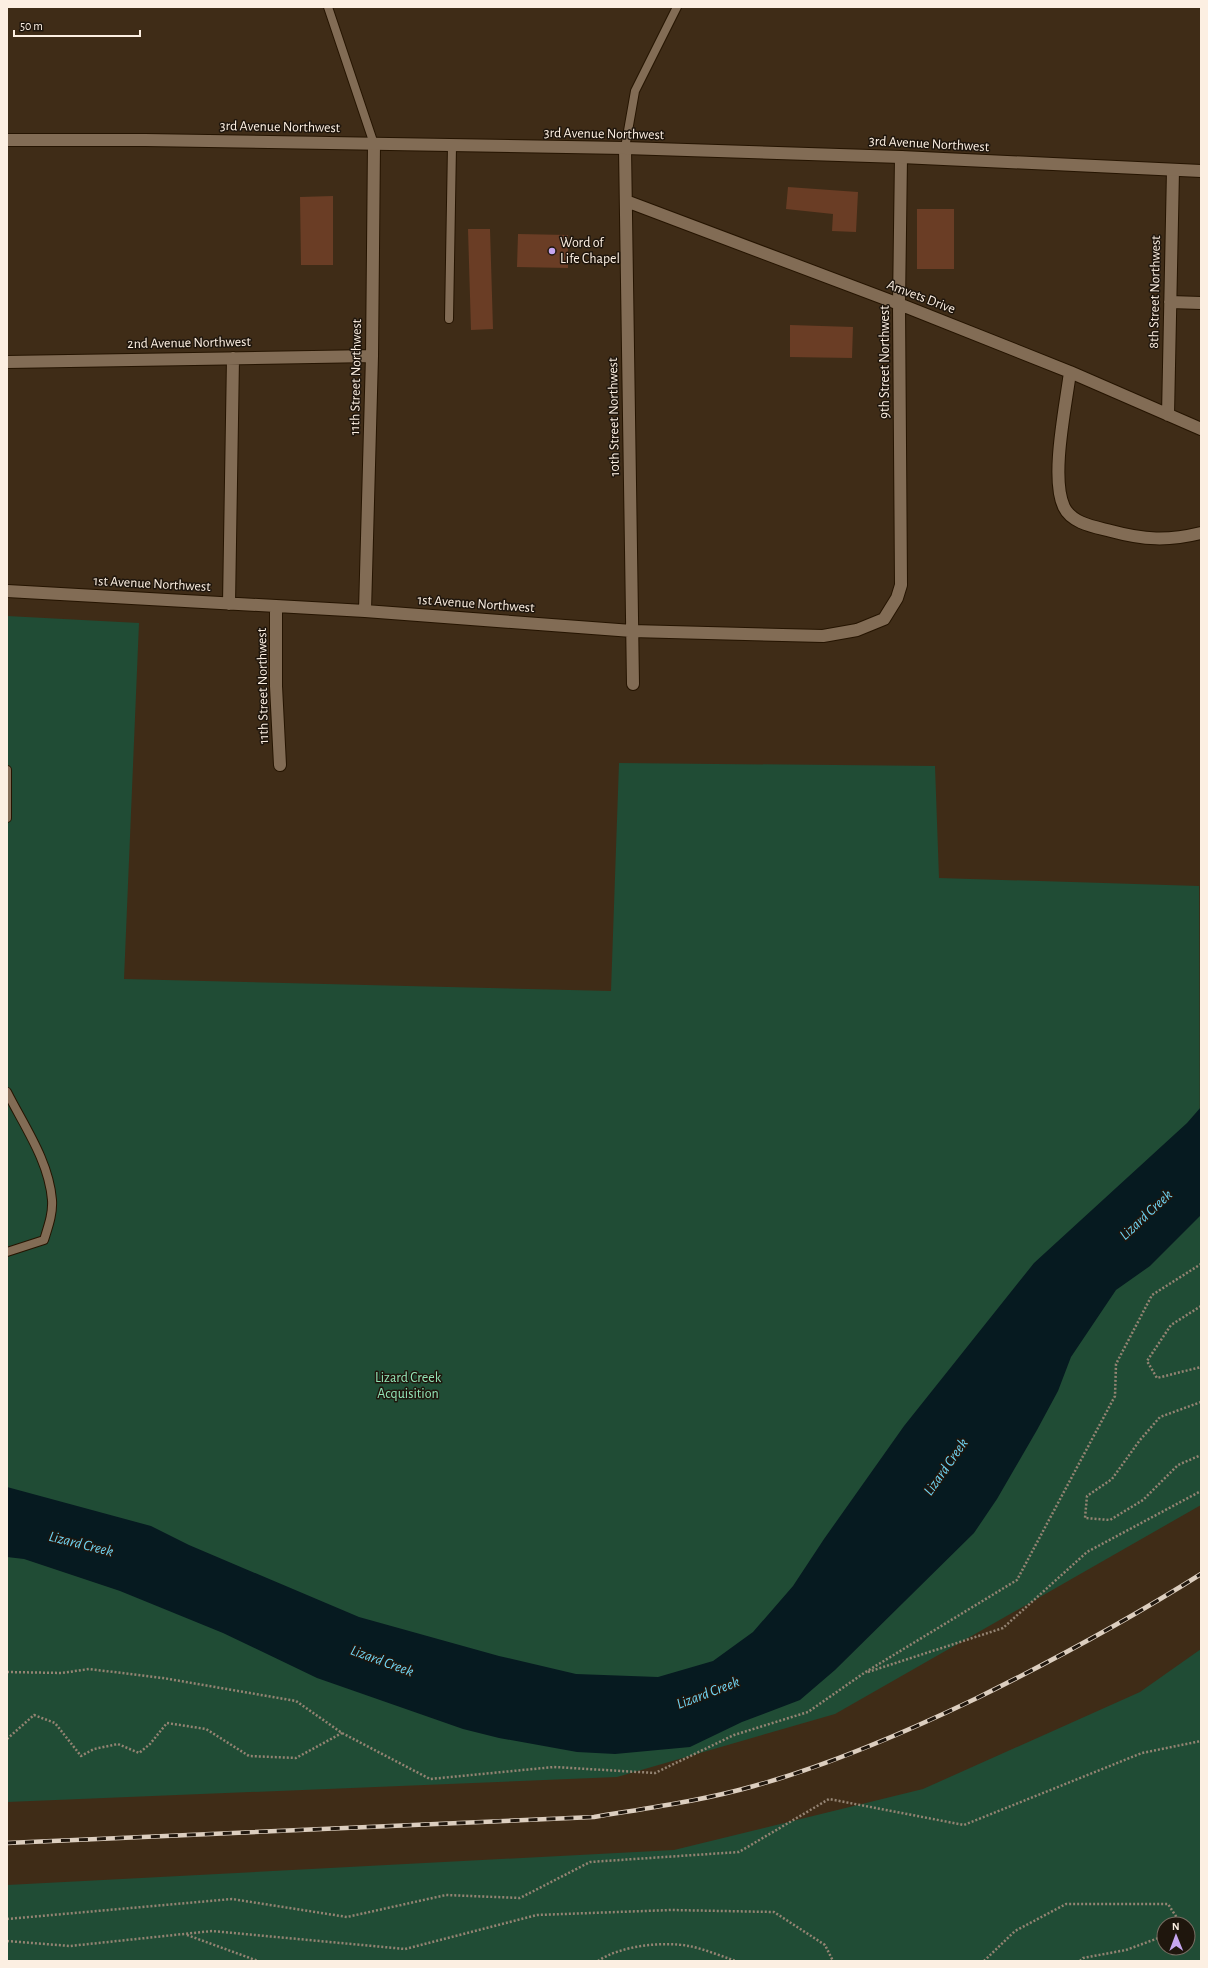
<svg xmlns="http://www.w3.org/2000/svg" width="1208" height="1968" viewBox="0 0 1208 1968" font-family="'Alegreya Sans',sans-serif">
	<rect width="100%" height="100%" fill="#3f2c17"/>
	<!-- green -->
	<path fill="#204c35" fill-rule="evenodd" d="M7,616L139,623L124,979L611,991L619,763L935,766L939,878L1199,886L1201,1505L835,1714L617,1777L7,1802Z
		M1201,1649V1961H7V1885L674,1850L923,1789L1140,1692ZM1164,1924H1188V1948H1164Z"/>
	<!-- water -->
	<path fill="#061a20" d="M1201,1107V1215L1150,1266L1116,1290L1071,1357L1058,1391L1037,1430L997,1499L974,1533L835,1670L800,1700L742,1722L690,1747L615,1754L577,1752L499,1738L463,1729L317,1678L223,1633L120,1591L24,1559L7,1557V1487L151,1526L189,1545L359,1617L499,1656L576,1674L658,1677L713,1661L753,1632L793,1586L824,1539L904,1426L1034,1263L1187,1123Z"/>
	<!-- building -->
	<path fill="#6a3d25" d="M788,187L858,192L856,232L832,231L833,214L786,209Z
		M333,196V265H301L300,197Z
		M917,209H954V269H917Z
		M468,229H490L493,329L471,330Z
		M518,234L568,235V268L517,267Z
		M790,325L853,327L852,358L790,357Z"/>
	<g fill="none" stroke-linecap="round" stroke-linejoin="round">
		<defs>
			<path id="lane" d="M328,7L374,144
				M625,148L635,91L677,7
				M449,319L452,146
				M7,770V818
				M7,1092C24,1126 49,1161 52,1200C53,1214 48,1227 44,1240L7,1252"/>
			<path id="street" d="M625,148L633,684
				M626,201L899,304L1070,372L1201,429
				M1170,302L1201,303
				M7,362L372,356
				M1070,372C1066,405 1050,478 1064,507C1072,524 1096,527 1111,531C1144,540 1168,541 1201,533
				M1168,415L1173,170
				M7,591L365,611L632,631L823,636L857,630L884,619L897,598L901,585L899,304L901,157
				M229,604L233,358
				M276,606V686L280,765
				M365,611L372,356L374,144"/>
			<path id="secondary" d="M7,140H145L625,148L901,157L1201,171"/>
		</defs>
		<!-- lane casing -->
		<use href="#lane" stroke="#251401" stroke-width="10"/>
		<!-- street casing -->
		<use href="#street" stroke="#251401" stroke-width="14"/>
		<!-- secondary casing -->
		<use href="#secondary" stroke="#251401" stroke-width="14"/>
		<!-- path -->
		<path stroke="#948473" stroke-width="2.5" stroke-dasharray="2 2" stroke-linecap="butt" d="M1201,1306L1171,1325L1147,1361L1157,1378L1201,1367
			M1201,1402L1160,1417L1140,1440L1112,1479L1087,1496L1085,1518L1110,1520L1143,1500L1178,1465L1201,1455
			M7,1672L62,1673L89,1669L163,1678L296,1701L342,1733L430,1779L554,1767L655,1773L734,1735L808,1712L864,1673L1017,1580L1115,1396L1116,1364L1152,1295L1201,1264
			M868,1672L1003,1628L1087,1552L1201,1491
			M7,1739L34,1715L55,1723L81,1756L94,1749L118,1744L139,1753L150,1744L167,1723L206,1729L249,1756L296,1758L342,1733
			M7,1919L232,1899L347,1917L446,1895L520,1898L590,1862L739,1852L829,1799L964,1825L1142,1753L1201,1741
			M187,1935L258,1961
			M7,1941L70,1946L212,1931L405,1949L537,1915L671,1910L774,1912L825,1945L833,1961
			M598,1961C620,1946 662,1941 689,1946C704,1949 721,1956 736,1961
			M984,1961L1015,1931L1066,1904H1168L1179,1921L1176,1924
			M1080,1961L1083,1958L1126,1950L1164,1936"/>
		<!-- lane -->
		<use href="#lane" stroke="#826c55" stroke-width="8"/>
		<!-- street -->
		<use href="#street" stroke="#826c55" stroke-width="12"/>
		<!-- secondary -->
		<use href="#secondary" stroke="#826c55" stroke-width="12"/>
		<defs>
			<path id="rail" d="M7,1843L594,1817C648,1808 701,1801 754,1786C830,1765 904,1733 975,1699C1052,1661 1128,1620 1201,1574"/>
		</defs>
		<!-- rail casing -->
		<use href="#rail" stroke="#dccebf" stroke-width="4.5"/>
		<!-- rail -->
		<use href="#rail" stroke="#1f160d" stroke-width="3" stroke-dasharray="9" stroke-linecap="butt"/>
	</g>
	<!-- markers -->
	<circle fill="#c6a6f0" stroke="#1f160d" stroke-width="1.5" cx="552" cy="251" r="4"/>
	<g text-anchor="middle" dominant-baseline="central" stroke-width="3" stroke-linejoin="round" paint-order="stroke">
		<!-- street labels -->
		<g font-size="14" fill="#fcefe2" stroke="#1f160d">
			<text transform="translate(280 127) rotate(1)">3rd Avenue Northwest</text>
			<text transform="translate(604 134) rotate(1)">3rd Avenue Northwest</text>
			<text transform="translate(929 144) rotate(3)">3rd Avenue Northwest</text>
			<text transform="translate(1155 292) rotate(-89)">8th Street Northwest</text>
			<text transform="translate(921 297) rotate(21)">Amvets Drive</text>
			<text transform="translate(189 343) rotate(-1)">2nd Avenue Northwest</text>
			<text transform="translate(885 362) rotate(-90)">9th Street Northwest</text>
			<text transform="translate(356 377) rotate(-89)">11th Street Northwest</text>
			<text transform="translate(614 417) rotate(-91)">10th Street Northwest</text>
			<text transform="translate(152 584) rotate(3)">1st Avenue Northwest</text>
			<text transform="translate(476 604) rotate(4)">1st Avenue Northwest</text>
			<text transform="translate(263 686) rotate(-91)">11th Street Northwest</text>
		</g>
		<!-- poi labels -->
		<g font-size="14" fill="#fcefe2" stroke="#1f160d" text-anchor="start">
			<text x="560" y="243">Word of<tspan x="560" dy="16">Life Chapel</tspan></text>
		</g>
		<!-- park labels -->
		<g font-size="14" fill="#92e4b6" stroke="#1f160d">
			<text x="408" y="1378">Lizard Creek<tspan x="408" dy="16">Acquisition</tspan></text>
		</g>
		<!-- water labels -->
		<g font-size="15" font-style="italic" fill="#6ed3f2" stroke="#1f160d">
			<text transform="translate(1146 1215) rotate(-43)">Lizard Creek</text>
			<text transform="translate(946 1467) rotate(-55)">Lizard Creek</text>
			<text transform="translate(81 1544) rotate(14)">Lizard Creek</text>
			<text transform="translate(382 1661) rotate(20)">Lizard Creek</text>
			<text transform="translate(708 1693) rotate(-21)">Lizard Creek</text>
		</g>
	</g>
	<!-- border -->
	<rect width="1208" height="1968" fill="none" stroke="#fcefe2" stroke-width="16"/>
	<!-- north arrow -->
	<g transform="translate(1176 1936) rotate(359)"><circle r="19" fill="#1f160d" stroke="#776d62"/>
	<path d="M0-3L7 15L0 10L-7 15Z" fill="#c6a6f0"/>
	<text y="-6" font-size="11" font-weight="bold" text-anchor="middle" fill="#fcefe2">N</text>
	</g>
	<!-- scale -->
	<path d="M14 30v6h126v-6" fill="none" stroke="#fcefe2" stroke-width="2"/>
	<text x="20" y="30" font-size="12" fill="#fcefe2" stroke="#1f160d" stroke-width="3" paint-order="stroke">50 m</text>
</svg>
